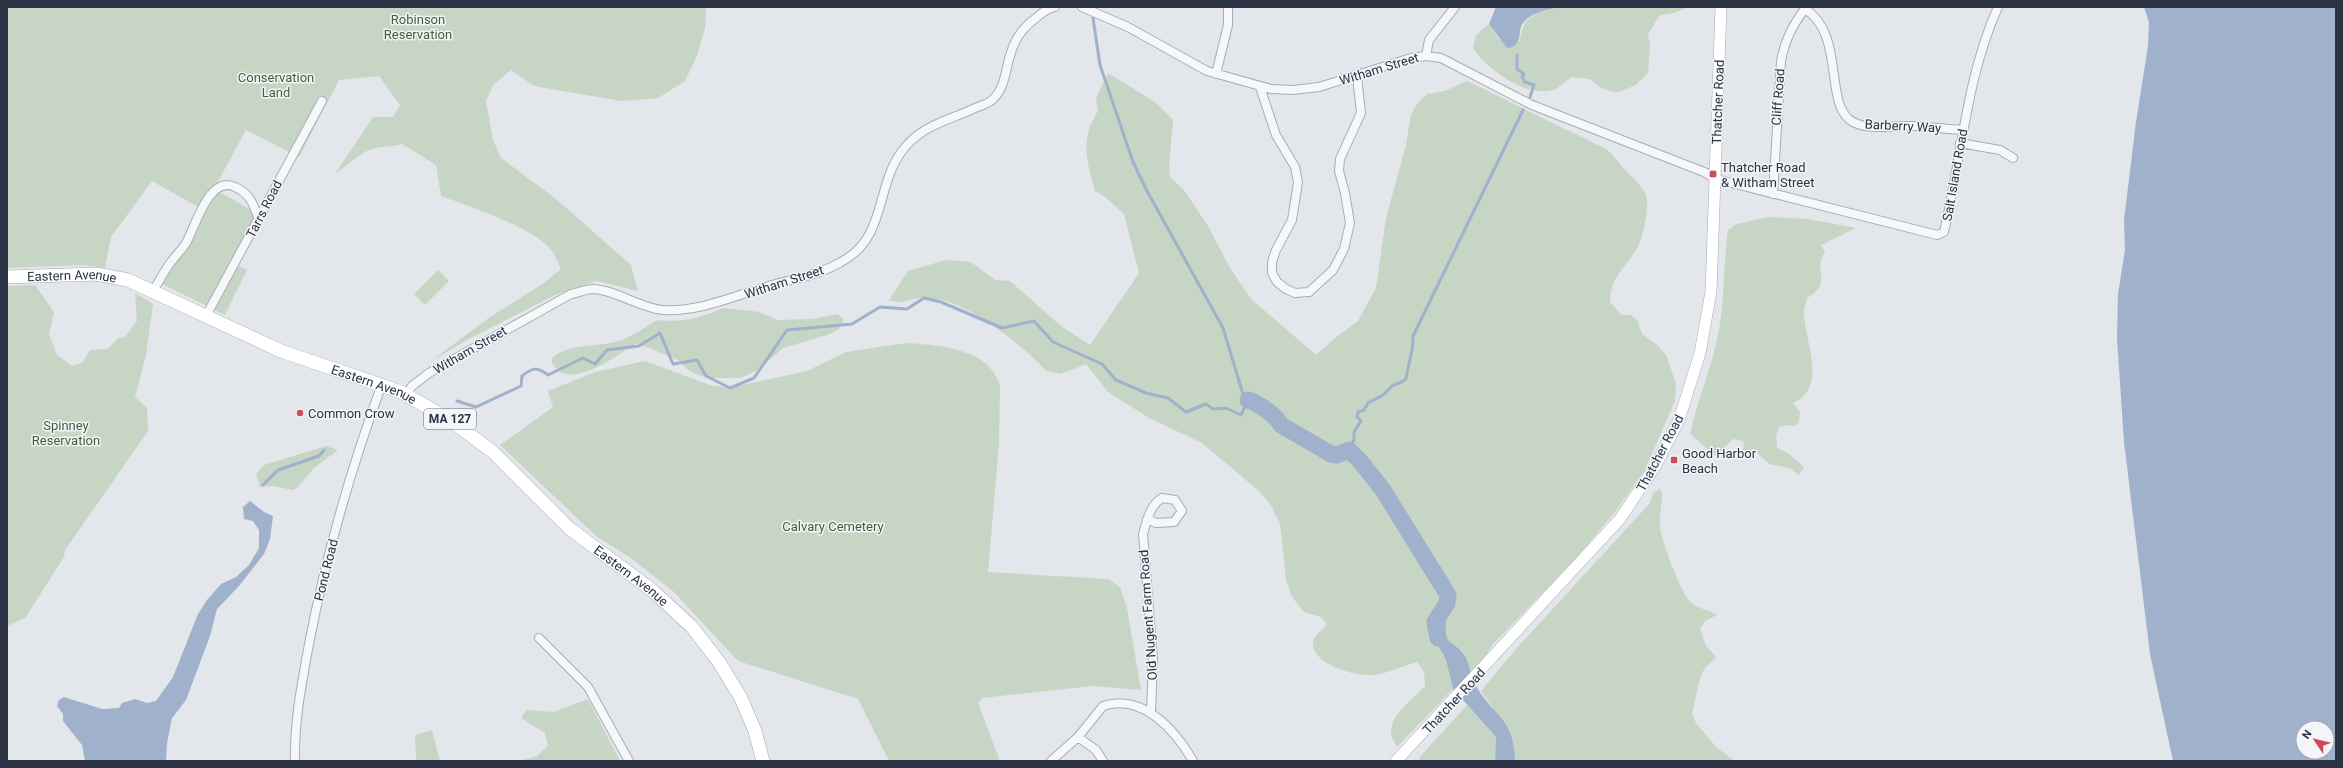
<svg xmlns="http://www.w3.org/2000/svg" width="2343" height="768" viewBox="0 0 2343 768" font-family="Roboto,sans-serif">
	<rect width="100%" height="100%" fill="#e3e6eb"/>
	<!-- green -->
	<path fill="#c7d5c4" d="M7,7H706L705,28L697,56L685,81L658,98L621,101L534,86L511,70L493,85L486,101L493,140L501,158L556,199L631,265L638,291L596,281L555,295L465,341L430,362L490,317L544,283L561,269C558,263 555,255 551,250C536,229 467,205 441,196L436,165L402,144C391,147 380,146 369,150C357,155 345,167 335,174L373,117H393L400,105L379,76L339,80L299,157L246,130L214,189L264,217L238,266L247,270L225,315L160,283L200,208L152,181L111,237L105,268L82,265L7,268Z
		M1560,7H1688L1674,13L1660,15L1648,34L1650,45L1648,73L1636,85L1616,93L1602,88L1589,79L1571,77C1566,81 1559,88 1553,90C1527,98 1486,69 1473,48L1476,35L1489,24L1498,38L1520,41C1523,14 1536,13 1560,7Z
		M1108,73L1155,102L1173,120L1169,168L1170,177L1184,190L1208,226L1230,268L1251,299L1316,355L1336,337L1358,321L1376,288L1386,218L1406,145L1411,114L1418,103L1427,94L1445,91L1467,81L1606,149C1614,155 1618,162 1624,169C1632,177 1641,184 1646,195C1650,205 1643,237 1638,246C1627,267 1610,276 1610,302L1621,315H1631L1637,320L1642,334L1656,344L1666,355L1676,384L1675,401L1645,470L1614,513L1572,563L1494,643L1478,666L1470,671C1468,664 1467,656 1461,650C1454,644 1450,645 1444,635L1430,631L1446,660L1453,689L1397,747C1395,743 1391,736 1391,732C1391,713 1414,699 1425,686L1424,672L1417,662C1402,666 1388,674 1372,675C1356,677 1311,664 1313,643C1314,633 1323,631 1327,624L1321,617L1304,612L1292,597L1286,580L1280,524L1271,505L1260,492L1202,443L1149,418L1108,392L1086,364L1061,374L1046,371C1024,346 975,308 942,300C936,299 927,298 921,298C906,299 903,305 889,300L908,271L946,260L971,262L995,280L1010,281L1061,326L1090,345L1139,273L1124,214L1105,197L1095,191C1086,159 1080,140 1098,111L1096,98Z
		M1768,217L1808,219L1856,228L1821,245L1825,252C1812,271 1834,283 1807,298C1806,303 1804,308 1804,313C1804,340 1829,388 1793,403L1800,412L1799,422L1794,426L1786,425L1779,427L1776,436L1777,448L1788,453L1804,467L1799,475L1789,468L1769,464L1757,453L1739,456L1744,447L1743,441L1733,439L1716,456L1690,434C1697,402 1710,372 1717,340C1725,304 1723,267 1728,230L1737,224Z
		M438,270L449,281L425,305L414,294Z
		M35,285L54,312L49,334L57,355L72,366L83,362L90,350L108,349L118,338L125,337L137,321L135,293L153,304L146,355L135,397L147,408L148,431L65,550L64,557L25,618L7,626V286Z
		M723,308L759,312L778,320L812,319L838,314L844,320L838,330L827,335L783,348L758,370L740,378H712L698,375L688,370L678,360L637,343C617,355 565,396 551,360C563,343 601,347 619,341C632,336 645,328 657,320C682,323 701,318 723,308Z
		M906,343C938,345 990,348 1000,386L999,444L988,572L1108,579L1120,587L1127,608L1141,690L1093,686L982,698L978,703L1000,761H889L858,699L738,661L674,592L632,559L596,536L500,445L553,407L548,391L595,372L645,361L710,385L729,388L807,371L846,352Z
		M326,446L338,450L314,468L299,486L293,490L273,486L260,487L256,474L264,465Z
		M1660,489L1662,494C1662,505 1659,518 1660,528C1662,542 1680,589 1688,599C1696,610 1707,608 1717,615L1705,621L1700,629L1706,646L1716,657L1704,669L1699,682L1692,714L1696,723L1717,748L1735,761H1515C1514,729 1497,715 1481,691L1516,649L1650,503L1653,493Z
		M588,699L620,761H520L537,756L548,746L545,733L521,718L526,710L554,712Z
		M1467,705L1496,737L1495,761H1420L1419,758Z
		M432,730L440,761H416L415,735Z"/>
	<!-- water -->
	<path fill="#9fb1cb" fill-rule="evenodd" d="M1496,7H1560C1547,10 1526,13 1521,27C1518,37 1522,39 1513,47L1507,48L1489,24Z
		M2144,7H2336V761H2173L2150,654L2124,442L2117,339L2118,294L2125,250L2124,220L2136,122L2148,46L2149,22ZM2303,728H2327V752H2303Z
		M250,501L264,512L273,516L270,539L264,554L239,586L217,609L210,636L186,700L172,718L167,743L166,761H85L82,745L63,721V714L57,706L59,700L64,697L102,709L119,708L122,703L135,699L147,703L156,701L173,677L198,614L207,600L221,584L236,577L249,565L259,548V530L253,521L244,519L243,507Z
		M1437,616L1446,622C1443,648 1454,639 1465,656C1470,664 1470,676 1475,684C1493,717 1514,716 1515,761H1495L1496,737L1453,689L1446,660L1430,631L1432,620Z"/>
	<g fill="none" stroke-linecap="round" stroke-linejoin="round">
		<!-- stream -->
		<path stroke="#9fb1cb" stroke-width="3" d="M1517,55V69L1524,74L1522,77L1525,82L1534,85L1530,97
			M457,401L476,407L521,386L522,376C533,367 537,367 548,375L583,358L595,364L607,350L639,346L660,333L673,364L697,360L706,376L730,388L754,378L787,330L852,324L880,307L907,309L924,298L941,302L1002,328L1034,321L1053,342L1102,364L1116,380L1146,393L1168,398L1186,412L1206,404L1213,409L1226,408L1241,415L1248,400L1243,394L1223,328L1147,191L1133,162L1100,65L1093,18
			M1349,450L1354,440V432L1361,421L1357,417L1358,412L1364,410L1368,403L1383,395L1393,385L1400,383L1406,379C1408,364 1414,349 1413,336L1523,110
			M263,485L278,470L319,456L324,450"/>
		<!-- river -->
		<path stroke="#9fb1cb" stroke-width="17" d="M1248,400C1258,403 1276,415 1281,425L1331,454L1337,455L1349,450L1360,461L1383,490L1448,595L1447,603L1435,622L1438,638"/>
		<defs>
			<path id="minor" d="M1082,7L1128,27L1207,71L1271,89L1293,90L1319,87L1411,58L1426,56L1441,58L1532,105L1704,172L1716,179L1937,235L1944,232C1962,156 1966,78 1998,7
				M1805,9C1846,34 1823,106 1853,122C1870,131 1895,125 1913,126C1930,127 1946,129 1962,130
				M1426,56L1429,40L1455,7
				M1216,74L1228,25V7
				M1260,87L1276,135L1295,167L1298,182L1292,220L1276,250L1272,262V273L1277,282L1286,289L1295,293L1309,292L1333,270L1344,249L1350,223L1345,193L1339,171L1340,159L1361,113L1357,76
				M1960,143L2000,150L2013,158
				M1773,194L1781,61C1785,39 1793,25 1806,7
				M153,291C159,282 164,271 171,262C175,256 182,250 186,243C195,228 209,174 235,187C249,193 253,203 258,217
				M206,316L322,101
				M406,395L412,386L429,373L571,294C578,293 586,289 593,289C616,290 640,308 663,310C701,312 736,295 772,285C794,279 821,274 841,262C887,238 875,187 902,151C921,125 948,121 975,108C980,106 988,104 992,100C1014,81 999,44 1036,18C1042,13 1047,8 1055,7
				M1147,519L1156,523L1174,522L1182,511L1175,500L1162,498C1150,505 1147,521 1143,534L1153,660L1151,712
				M539,638L588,687L629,761
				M1078,737L1096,750L1103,761
				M295,761C294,722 302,682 309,644C326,556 351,468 382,384
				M1051,761L1078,737L1103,706C1143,693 1175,730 1193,761"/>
			<path id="secondary" d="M1396,761L1620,519L1656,465L1679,420L1700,353L1711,292L1721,7"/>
			<g id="primary">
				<path id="s1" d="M7,277L96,274L128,280L281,351L401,392L450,420L493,452L569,528L653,591L692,627L719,662L741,698L755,731L763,761"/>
			</g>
		</defs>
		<!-- minor casing -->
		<use href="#minor" stroke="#a8acb5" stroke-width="10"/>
		<!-- secondary casing -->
		<use href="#secondary" stroke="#a8acb5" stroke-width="12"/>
		<!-- primary casing -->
		<use href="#primary" stroke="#a2a9b7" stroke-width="14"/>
		<!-- minor -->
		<use href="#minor" stroke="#f6f7f9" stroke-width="8"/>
		<!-- secondary -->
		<use href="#secondary" stroke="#fff" stroke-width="11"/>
		<!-- primary -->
		<use href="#primary" stroke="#fff" stroke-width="13"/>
	</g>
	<!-- markers -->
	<g fill="#ce4a55" stroke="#f3f5f8" stroke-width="1.5">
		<rect x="1709" y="170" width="8" height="8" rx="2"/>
		<circle cx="300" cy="413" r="4"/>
		<rect x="1670" y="456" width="8" height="8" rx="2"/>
	</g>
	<g text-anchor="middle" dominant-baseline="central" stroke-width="3" stroke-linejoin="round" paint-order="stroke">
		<!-- shield labels -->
		<rect fill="#f3f5f8" stroke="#676c79" stroke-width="1" x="424" y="409" width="52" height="20" rx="3"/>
		<g font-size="12" font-weight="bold" fill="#2b3243">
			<text x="450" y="419">MA 127</text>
		</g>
		<!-- park labels -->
		<g font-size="13" fill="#3d5f38" stroke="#f3f5f8">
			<text x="418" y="19">Robinson<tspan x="418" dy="15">Reservation</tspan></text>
			<text x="276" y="77">Conservation<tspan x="276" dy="15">Land</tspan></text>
			<text x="66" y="425">Spinney<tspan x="66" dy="15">Reservation</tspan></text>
			<text x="833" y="526">Calvary Cemetery</text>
		</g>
		<!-- street labels -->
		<g font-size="13" fill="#2b3243" stroke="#f3f5f8">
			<text transform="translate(1379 69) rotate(-17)">Witham Street</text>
			<text transform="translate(1778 97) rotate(-86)">Cliff Road</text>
			<text transform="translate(1718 102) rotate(-88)">Thatcher Road</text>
			<text transform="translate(1903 126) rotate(3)">Barberry Way</text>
			<text transform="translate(1955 175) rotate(-80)">Salt Island Road</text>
			<text transform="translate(264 209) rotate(-63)">Tarrs Road</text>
			<text stroke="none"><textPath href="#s1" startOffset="65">Eastern Avenue</textPath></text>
			<text transform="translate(784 282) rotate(-18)">Witham Street</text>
			<text transform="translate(470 350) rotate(-30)">Witham Street</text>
			<text stroke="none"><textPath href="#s1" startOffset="389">Eastern Avenue</textPath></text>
			<text transform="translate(1660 453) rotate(-62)">Thatcher Road</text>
			<text transform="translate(326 570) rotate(-76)">Pond Road</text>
			<text stroke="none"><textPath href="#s1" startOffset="713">Eastern Avenue</textPath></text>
			<text transform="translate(1148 615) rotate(-94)">Old Nugent Farm Road</text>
			<text transform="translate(1454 701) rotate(-47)">Thatcher Road</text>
		</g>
		<!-- poi labels -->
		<g font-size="13" fill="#2b3243" stroke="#f3f5f8" text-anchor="start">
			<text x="1721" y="167">Thatcher Road<tspan x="1721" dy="15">&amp; Witham Street</tspan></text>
			<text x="308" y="413">Common Crow</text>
			<text x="1682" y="453">Good Harbor<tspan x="1682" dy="15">Beach</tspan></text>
		</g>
	</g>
	<!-- border -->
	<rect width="2343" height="768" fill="none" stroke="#2b3243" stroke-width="16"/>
	<!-- north arrow -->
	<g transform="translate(2315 740) rotate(305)"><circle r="19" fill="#f3f5f8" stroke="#a3a7b0"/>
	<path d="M0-3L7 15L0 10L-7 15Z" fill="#ce4a55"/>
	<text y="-6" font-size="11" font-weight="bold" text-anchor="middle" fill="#2b3243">N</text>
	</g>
</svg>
